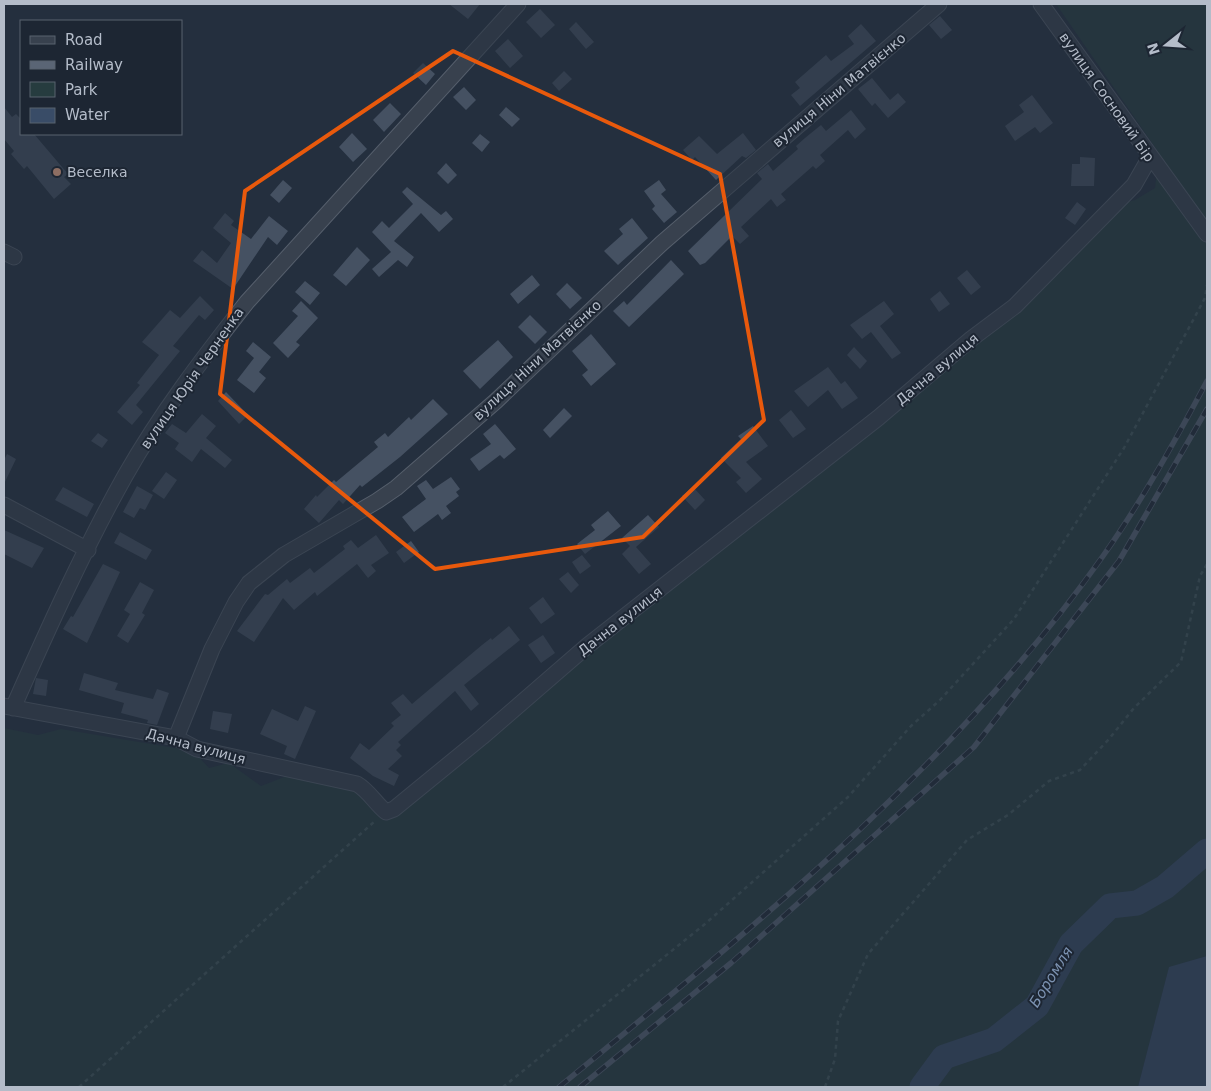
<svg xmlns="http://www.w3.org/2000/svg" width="1211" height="1091" viewBox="0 0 1211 1091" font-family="'DejaVu Sans',sans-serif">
	<rect width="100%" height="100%" fill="#242f3e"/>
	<!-- green -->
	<path fill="#263c3f" d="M1056,4H1207V956L1169,968L1138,1087H4V728L38,735L61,729L193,751L209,768L229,763L261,786L292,774L360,791L392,817L692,569L1038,291L1123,203L1135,200L1155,188L1159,153Z"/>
	<!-- water -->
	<path fill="#394c67" d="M1207,956V1087H1138L1169,967Z"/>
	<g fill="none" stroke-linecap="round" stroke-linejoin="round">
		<!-- river -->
		<path stroke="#394c67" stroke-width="25" d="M922,1087L944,1057L994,1040L1037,1006L1071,944L1110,906L1137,903L1165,887L1207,851"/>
	</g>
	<!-- building -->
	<path fill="#455162" d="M449,4H480L468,19Z
		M540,9L555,25L541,38L526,22Z
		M940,16L952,30L941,39L929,25Z
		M576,22L594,42L586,49L569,29Z
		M861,24L876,41L800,106L791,95L800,88L795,82L826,55L831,61L854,44L848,36Z
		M508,39L523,56L510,68L495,51Z
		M423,63L435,74L426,85L413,73Z
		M564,71L572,79L559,91L552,83Z
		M872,78L890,100L898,93L906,102L888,118L875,103L872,106L858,89Z
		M464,87L476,100L466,110L453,97Z
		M1032,95L1053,123L1040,133L1035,127L1015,141L1005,126L1024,112L1019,105Z
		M390,103L401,114L384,132L373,120Z
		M4,107L12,117L16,114L21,119V134H34L68,174L64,177L71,184L54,199L27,166L24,169L11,154L14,151L4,139Z
		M506,107L520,119L512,127L499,115Z
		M851,110L866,129L855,139L848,130L820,155L825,161L816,169L813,166L781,194L786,200L777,207L771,199L741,227L749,236L740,244L732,236L705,263L700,265L688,251L762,179L757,173L768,164L773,171L798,149L796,146L805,138L821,125L826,131Z
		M352,133L367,149L353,162L339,147Z
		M743,133L756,150L746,158L742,156L716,180L695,157L692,160L683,150L699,136L717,154Z
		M480,134L490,142L482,152L472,143Z
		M1080,157L1095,158L1094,186H1071L1072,164H1080Z
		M446,163L457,175L448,184L437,173Z
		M283,180L292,188L279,203L270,195Z
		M659,180L666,190L661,194L677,212L664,223L652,209L655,206L644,191Z
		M407,187L441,215L446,211L453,219L439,232L421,213L394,241L414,257L407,267L398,260L379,277L372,269L391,252L372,232L382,221L389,228L413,204L402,192Z
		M1077,202L1086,209L1075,225L1065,218Z
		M225,213L234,221L231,225L251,239L269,216L288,231L277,245L268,237L233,289L193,261L202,250L217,263L231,243L213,228Z
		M632,218L648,238L618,265L604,251L623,234L619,229Z
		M357,247L370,260L346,286L333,275Z
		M671,260L684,274L629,327L613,311L624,301L627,305Z
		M967,270L981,287L971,295L957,278Z
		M532,275L540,285L518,304L510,294Z
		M305,281L320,293L310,305L295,292Z
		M567,283L582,298L570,309L556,294Z
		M940,291L950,304L939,312L930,299Z
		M200,296L214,310L205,320L199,315L173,346L180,351L136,405L143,412L132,425L117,412L140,385L137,383L159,355L142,342L170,310L180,318Z
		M301,301L318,318L296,342L300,345L288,358L273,343L298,316L292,311Z
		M884,301L894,314L880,326L901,353L892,359L871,332L862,339L850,325Z
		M530,315L547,332L535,344L518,327Z
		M591,334L616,364L591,386L582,375L588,370L572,351Z
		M498,340L513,357L480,389L463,371Z
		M253,342L271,357L259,372L266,378L254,393L237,380L254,358L246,351Z
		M854,347L867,361L860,369L847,355Z
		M828,367L841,384L845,381L858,398L842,409L828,390L808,407L794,391Z
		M226,392L248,415L239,424L218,401Z
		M433,399L448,414L400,457L362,487L360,485L343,504L339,500L319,523L304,509L316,495L317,497L334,480L336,482L378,447L374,442L385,433L388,437L409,417L411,420Z
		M564,408L572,416L550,438L543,430Z
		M791,410L806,429L793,438L779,420Z
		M202,414L216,426L206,438L232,460L225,468L201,449L192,462L175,449L179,443L165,433L172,424L186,433Z
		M495,424L516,449L504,459L500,455L479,471L470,459L491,444L483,434Z
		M753,426L768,446L746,462L762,479L746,493L736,482L741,478L721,458L741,439L738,436Z
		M98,433L108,440L102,448L91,441Z
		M7,454L16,459L4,484V460Z
		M166,472L177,480L164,499L152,491Z
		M451,477L460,489L456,492L459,496L446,506L451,513L442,520L438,514L414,532L402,517L426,499L417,486L426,480L433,489Z
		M137,486L153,495L145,510L140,508L134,518L123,512Z
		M63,487L94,504L87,517L55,500Z
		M693,487L705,500L695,510L682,496Z
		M608,511L621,526L585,554L577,544L595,530L591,525Z
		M648,515L659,527L636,547L651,564L639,574L622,554L630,546L622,538Z
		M4,530L44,548L32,568L4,554Z
		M120,532L152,550L146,560L114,543Z
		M376,535L389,553L371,565L376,571L368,578L357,564L317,596L315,592L294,610L283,598L254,642L237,631L265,594L268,595L287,579L290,583L310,568L314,573L345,549L343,546L351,540L358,548Z
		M411,541L419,552L404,563L396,552Z
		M582,555L591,566L580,574L572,562Z
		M103,564L120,572L87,643L63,629L71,616L73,617Z
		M568,572L579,585L571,593L559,579Z
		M140,582L154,590L142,613L145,615L128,643L117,636L130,614L124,610Z
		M543,597L555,614L541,624L529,608Z
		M509,626L520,640L464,685L479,704L471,711L455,691L398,742L401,745L396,750L402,756L388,769L399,775L394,786L373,776L350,758L360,743L369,750L394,726L391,723L401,715L391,703L403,694L412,704L482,645L491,638L492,640Z
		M543,635L555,653L541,663L528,645Z
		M84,673L118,683L115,690L153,699L157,689L169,693L157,725L147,723L148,720L121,713L124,703L79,690Z
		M36,678L48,680L46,696L33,694Z
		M305,706L316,711L295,759L284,754L287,746L260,734L272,709L298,721Z
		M213,711L232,714L228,733L210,729Z"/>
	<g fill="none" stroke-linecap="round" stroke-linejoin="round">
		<defs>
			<path id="street" d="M1041,4L1207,234
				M4,252L14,257
				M4,505L88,550
				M4,706L176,738L197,749L357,784C369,791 375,803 386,812L394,809L482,737L587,646L878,418L971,339L1015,306L1134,185L1150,157
				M13,708C47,631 84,549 125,476C160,414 203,358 247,302L518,4
				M176,738L212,649L236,602L249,583L284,555L377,501L396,488L496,401L662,243L939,4"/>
		</defs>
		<!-- street casing -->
		<use href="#street" stroke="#565f6c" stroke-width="17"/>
		<!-- path -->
		<path stroke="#44595c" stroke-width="2.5" stroke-dasharray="4 4" stroke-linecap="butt" d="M79,1087L375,821
			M503,1087L705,924L848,797L911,726L940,700L1014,619L1124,448L1205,298L1207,285
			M825,1087L835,1059L838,1021L868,954L967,840L1008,815L1049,781L1080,770L1109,739L1134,708L1181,662L1200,576L1207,564"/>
		<!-- street -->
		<use href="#street" stroke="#38414e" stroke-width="15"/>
		<defs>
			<path id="rail" d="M559,1087C755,926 955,765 1103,556C1142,501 1175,441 1207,381
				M580,1087L731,963L974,747L1119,561L1207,409"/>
		</defs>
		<!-- rail casing -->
		<use href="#rail" stroke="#5a6575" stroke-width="5.5"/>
		<!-- rail -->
		<use href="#rail" stroke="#1d2633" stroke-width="4" stroke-dasharray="11" stroke-linecap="butt"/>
	</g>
	<!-- marked area -->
	<path d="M0 0H1211V1091H0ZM453,51L720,174L764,420L643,537L435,569L220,394L245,191Z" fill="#242f3e" fill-opacity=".55" fill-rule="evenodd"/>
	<path fill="none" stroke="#e8590c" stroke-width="4" stroke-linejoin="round" d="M453,51L720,174L764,420L643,537L435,569L220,394L245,191Z"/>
	<!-- markers -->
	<circle fill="#8d6e63" stroke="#1d2633" stroke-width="2" cx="57" cy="172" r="5"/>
	<g text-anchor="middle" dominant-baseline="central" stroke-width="4" stroke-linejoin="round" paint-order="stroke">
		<!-- street labels -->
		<g font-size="14" fill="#b4bcc9" stroke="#1d2633">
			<text transform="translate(839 90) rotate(-40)">вулиця Ніни Матвієнко</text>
			<text transform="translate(1107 97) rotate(55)">вулиця Сосновий Бір</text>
			<text transform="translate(537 360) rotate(-43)">вулиця Ніни Матвієнко</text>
			<text transform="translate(937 369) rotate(-40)">Дачна вулиця</text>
			<text transform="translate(192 378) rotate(-55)">вулиця Юрія Черненка</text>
			<text transform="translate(620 621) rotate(-38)">Дачна вулиця</text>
			<text transform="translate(196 746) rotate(15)">Дачна вулиця</text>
		</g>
		<!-- poi labels -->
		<g font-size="14" fill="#b4bcc9" stroke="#1d2633" text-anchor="start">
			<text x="67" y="172">Веселка</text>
		</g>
		<!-- water labels -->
		<g font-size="15" font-style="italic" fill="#7c92b1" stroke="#1d2633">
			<text transform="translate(1051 977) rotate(-58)">Боромля</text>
		</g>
	</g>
	<!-- border -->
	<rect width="1211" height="1091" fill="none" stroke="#b4bcc9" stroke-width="10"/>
	<!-- legend -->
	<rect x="20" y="20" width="162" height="115" fill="#1d2633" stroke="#59626f"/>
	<rect x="30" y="36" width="25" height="8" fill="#38414e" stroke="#59626f"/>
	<text x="65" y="45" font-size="15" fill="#b4bcc9">Road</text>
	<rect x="30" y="61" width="25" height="8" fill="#5a6575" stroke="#59626f"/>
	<text x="65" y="70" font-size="15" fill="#b4bcc9">Railway</text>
	<rect x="30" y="82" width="25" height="15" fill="#263c3f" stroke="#59626f"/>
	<text x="65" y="95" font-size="15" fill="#b4bcc9">Park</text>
	<rect x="30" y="108" width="25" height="15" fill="#394c67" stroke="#59626f"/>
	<text x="65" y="120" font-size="15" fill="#b4bcc9">Water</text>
	<!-- north arrow -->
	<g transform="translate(1166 45) rotate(253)" stroke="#1d2633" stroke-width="4" paint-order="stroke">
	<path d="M0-4L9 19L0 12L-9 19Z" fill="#b4bcc9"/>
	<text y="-8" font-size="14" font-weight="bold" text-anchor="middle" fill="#b4bcc9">N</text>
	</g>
</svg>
